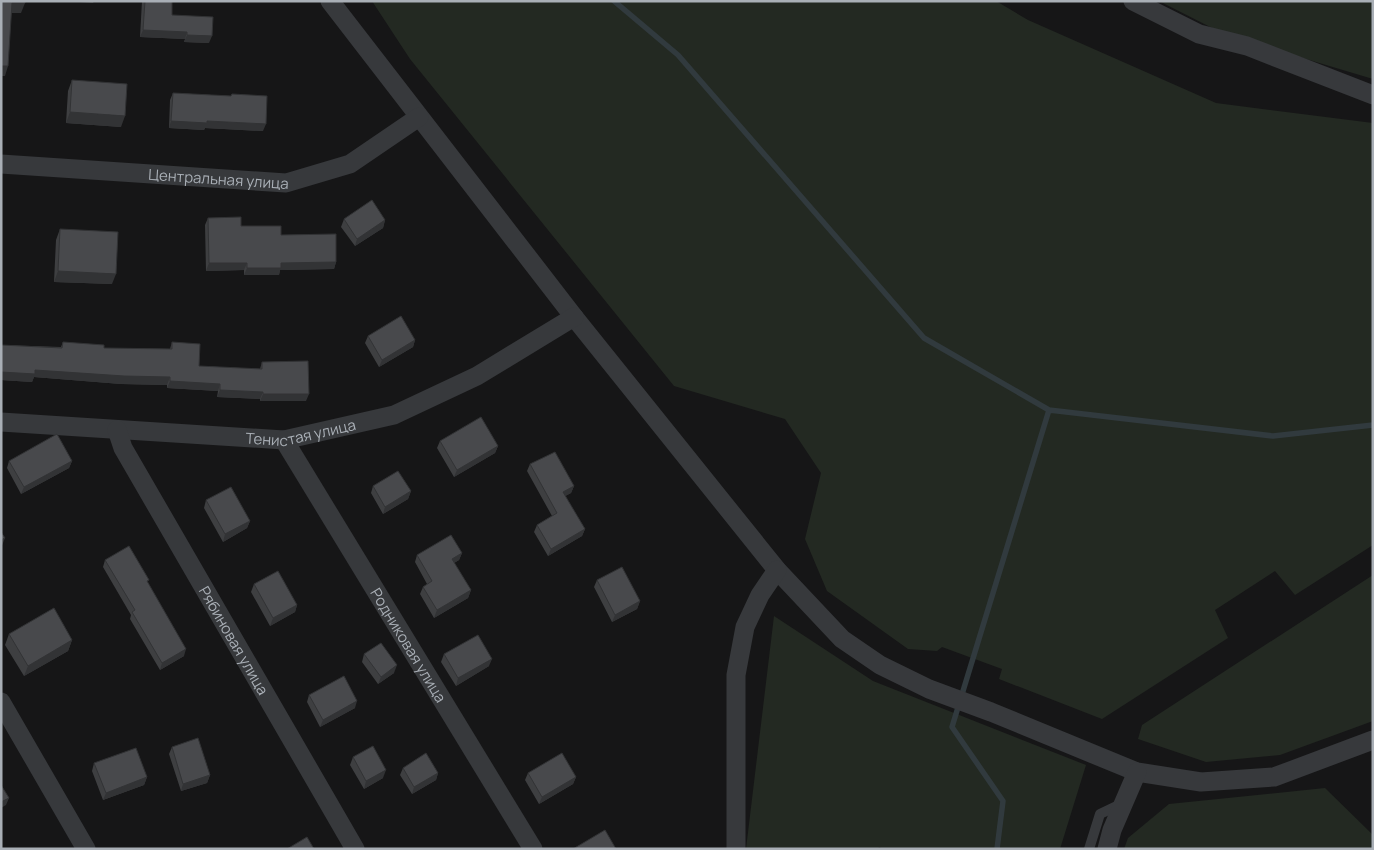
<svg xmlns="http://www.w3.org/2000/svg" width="1374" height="850" viewBox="0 0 1374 850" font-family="Manrope,sans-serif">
	<rect width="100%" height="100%" fill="#161617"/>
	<!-- green -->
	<path fill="#232922" d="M372,1H996L1028,20L1216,103L1373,123V545L1295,595L1275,571L1215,610L1228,638L1102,719L999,679L1002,669L942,647L937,651L908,649L827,591L805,539L821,473L785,419L674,386L410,59Z
		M1159,1H1373V79L1226,35Z
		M1373,575V721L1280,755L1206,762L1138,739L1142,725Z
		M774,616L873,681L1086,765L1060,849H883L879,847L878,849H746Z
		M1325,788L1373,835V849H1124L1128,838L1169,804Z"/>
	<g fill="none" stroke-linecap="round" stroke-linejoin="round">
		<!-- stream -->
		<path stroke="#313a3e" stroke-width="5.5" d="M614,1L678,55L924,338L1049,410L952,727L1003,801L997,849
			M1049,410L1273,436L1373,425"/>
		<!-- lane -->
		<path stroke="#37393c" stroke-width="10" d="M1089,849L1100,814L1123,803"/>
		<!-- street -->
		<g stroke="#37393c" stroke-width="19">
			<path d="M330,1L574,317L777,570L842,639L880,665L929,689L991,712L1137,772L1201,782L1274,777L1373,740"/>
			<path d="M1133,1L1199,34L1247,46L1373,95"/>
			<path id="s1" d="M1,164L286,183L350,164L419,117"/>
			<path id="s2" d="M1,422L284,440L394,415L477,376L574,317"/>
			<path id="s3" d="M117,430L123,448L355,849"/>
			<path id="s4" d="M284,440L533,849"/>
			<path d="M1,702L86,849"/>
			<path d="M736,849V675L745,627L760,595L777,570"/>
			<path d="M1107,849L1112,830L1137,772"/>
		</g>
	</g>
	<!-- wall -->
	<path fill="#3e3f41" d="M142,1H172V15L209,43L184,42L185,39L140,37Z
		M72,80L121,127L66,123L68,91Z
		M173,93L231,96L232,94L263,131L205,128L204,130L169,128L170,100Z
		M208,218L281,235L336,262L334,269L280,270L279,275H244V270L206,271L205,225Z
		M344,219L385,220L383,228L355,246L341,227Z
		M60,229L112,284L54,282L56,240Z
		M368,336L415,340L413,347L379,367L365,343Z
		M63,342L104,348L170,349L172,342L199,366L260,369L262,362L306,401H260V399L217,397L218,391L167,388V385L121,384L34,377L32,382L1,380V345L61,347Z
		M440,441L498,446L495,453L454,477L437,448Z
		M9,461H72L69,468L21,494L7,468Z
		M530,464L574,486L571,493L565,496L585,529L582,536L548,556L534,532L537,525L552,516L527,471Z
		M373,486L411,491L408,499L383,514L371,493Z
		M206,500L250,521L247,528L223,542L204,508Z
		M462,553L459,560L454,563L471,590L468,598L434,618L420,594L423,587L427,584L415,562L417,555Z
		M105,560L148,583L184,656L160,670L130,619L131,615L103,567Z
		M597,580L640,601L637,609L612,622L594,587Z
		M254,584L297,605L295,612L270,626L251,592Z
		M9,634L72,640L68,651L24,676L5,645Z
		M364,654L394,673L378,684L362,662Z
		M444,654L489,666L456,686L441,662Z
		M309,695L355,708L320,727L307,702Z
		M172,747L210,775L207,783L181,791L169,754Z
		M353,757L383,778L364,789L350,765Z
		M94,763L147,777L144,785L103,800L92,771Z
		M403,768L438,773L436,780L412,794L400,775Z
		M528,773L576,777L573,784L539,804L525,780Z"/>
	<!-- shaded-wall -->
	<path fill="#323335" d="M67,1H94L93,3Z
		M12,3H25L21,13H9Z
		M143,30L187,32L185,39L140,37Z
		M187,35L212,36L209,43L184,42Z
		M1,66H8L5,76H1Z
		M70,112L125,116L121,127L66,123Z
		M171,121H207L266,124L263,131L205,128L204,130L169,128Z
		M385,220L383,228L355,246L357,239Z
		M336,262L334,269L280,270L279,275H244L247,268L281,263Z
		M209,263H247L244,270L206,271Z
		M58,271L116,274L112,284L54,282Z
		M415,340L413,347L379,367L382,360Z
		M35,370L170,377L167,385L121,384L34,377L32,382L1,380V372Z
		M170,381L220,384L218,391L167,388Z
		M220,390L263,392L260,399L217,397Z
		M263,394H309L306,401H260Z
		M498,446L495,453L454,477L457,470Z
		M72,461L69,468L21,494L24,487Z
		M574,486L571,493L560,499L563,492Z
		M411,491L408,499L383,514L385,507Z
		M250,521L247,528L223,542L225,534Z
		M585,529L582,536L548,556L551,549Z
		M5,538L1,548V540Z
		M462,553L459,560L449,566L452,559Z
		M471,590L468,598L434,618L437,610Z
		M640,601L637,609L612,622L615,615Z
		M297,605L295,612L270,626L273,618Z
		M72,640L68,651L24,676L28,666Z
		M186,649L184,656L160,670L162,663Z
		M492,659L489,666L456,686L458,678Z
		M397,665L394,673L378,684L381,677Z
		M357,701L355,708L320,727L323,720Z
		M386,770L383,778L364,789L366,781Z
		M438,773L436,780L412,794L414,787Z
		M210,775L207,783L181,791L183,784Z
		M147,777L144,785L103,800L106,793Z
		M576,777L573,784L539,804L542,797Z
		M9,798L6,805L1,808V802Z"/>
	<!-- building -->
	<path fill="#48494c" stroke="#323335" d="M1,1H25V3H12L8,66H1Z
		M145,1H172V15L213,17L212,36L187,35V32L143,30Z
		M72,80L127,84L125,116L70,112Z
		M173,93L231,96L232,94L267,96L266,124L207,121V123L171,121Z
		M372,200L385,220L357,239L344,219Z
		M241,217V226H281V235L336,234V262L281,263V268H247V263H209L208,218Z
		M60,229L118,232L116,274L58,271Z
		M401,316L415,340L382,360L368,336Z
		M63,342L104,345V348L172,349V342L200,344L199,366L262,369V362L308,361L309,394H263V392L220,390V384L170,381V377L124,376L35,370V374L1,372V345L62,348Z
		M481,417L498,446L457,470L440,441Z
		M57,434L72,461L24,487L9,461Z
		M555,452L574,486L563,492L585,529L551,549L537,525L557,513L530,464Z
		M398,471L411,491L385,507L373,486Z
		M231,487L250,521L225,534L206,500Z
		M1,532L5,538L1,540Z
		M451,535L462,553L452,559L471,590L437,610L423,587L432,581L417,555Z
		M129,546L149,580L147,581L186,649L162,663L132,612L135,610L105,560Z
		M622,567L640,601L615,615L597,580Z
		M278,571L297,605L273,618L254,584Z
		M54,608L72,640L28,666L9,634Z
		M478,635L492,659L458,678L444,654Z
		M381,643L397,665L381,677L364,654Z
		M344,676L357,701L323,720L309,695Z
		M198,738L210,775L183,784L172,747Z
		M373,746L386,770L366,781L353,757Z
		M136,748L147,777L106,793L94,763Z
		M426,753L438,773L414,787L403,768Z
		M562,753L576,777L542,797L528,773Z
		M1,785L9,798L1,802Z
		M605,830L616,849H573Z
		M307,837L314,849H287Z"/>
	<g text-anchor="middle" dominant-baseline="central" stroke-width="4" stroke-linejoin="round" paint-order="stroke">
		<!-- street labels -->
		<g font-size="15" fill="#a9afb6" stroke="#111112">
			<text stroke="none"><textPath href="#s1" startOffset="218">Центральная улица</textPath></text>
			<text stroke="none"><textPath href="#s2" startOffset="301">Тенистая улица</textPath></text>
			<text stroke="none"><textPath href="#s3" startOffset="241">Рябиновая улица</textPath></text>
			<text stroke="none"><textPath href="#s4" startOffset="240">Родниковая улица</textPath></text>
		</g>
	</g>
	<!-- border -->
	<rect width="1374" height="850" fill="none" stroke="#a9afb6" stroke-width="5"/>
</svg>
